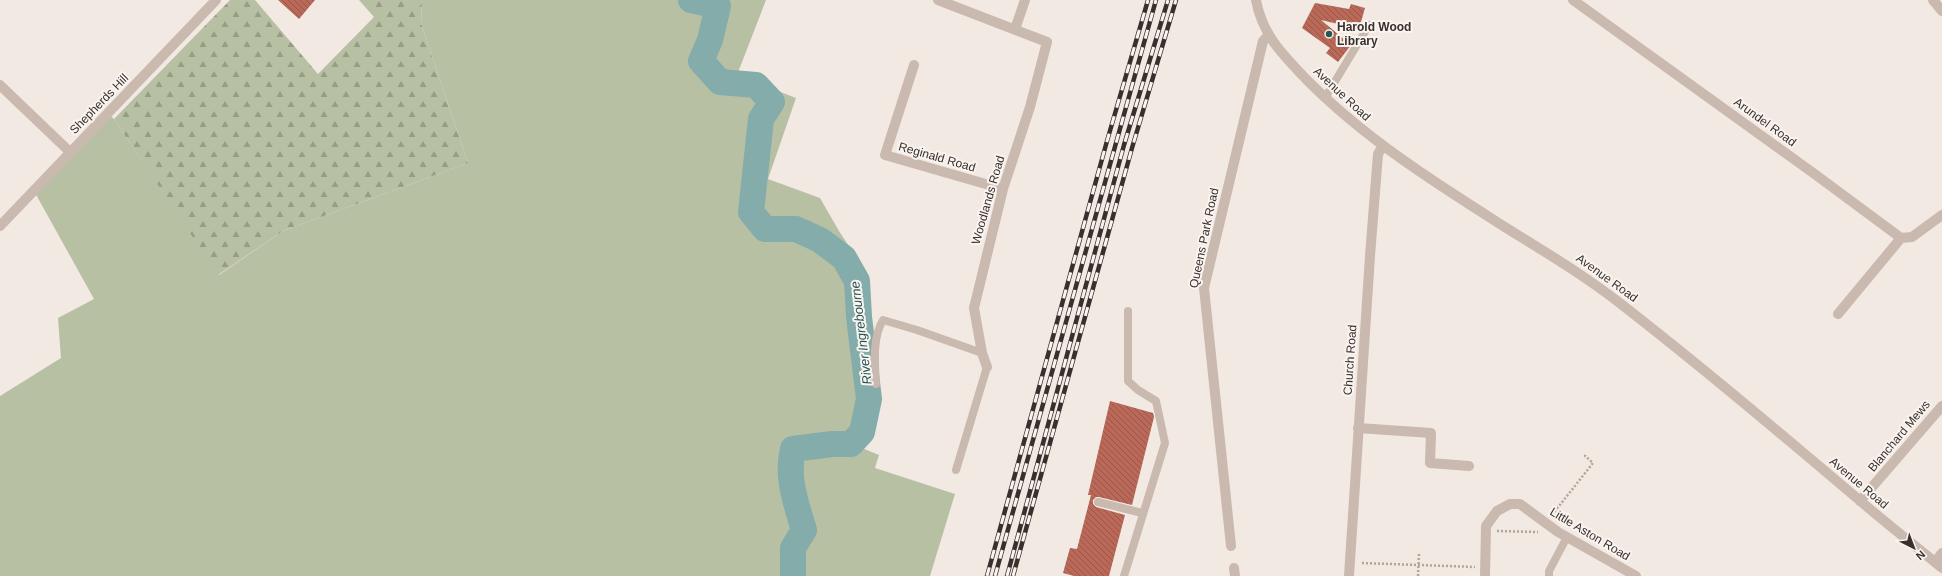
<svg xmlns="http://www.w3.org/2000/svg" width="1942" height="576" viewBox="0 0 1942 576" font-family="Helvetica,sans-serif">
	<defs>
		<pattern id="forest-firs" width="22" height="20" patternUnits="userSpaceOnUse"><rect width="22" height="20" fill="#b8c0a4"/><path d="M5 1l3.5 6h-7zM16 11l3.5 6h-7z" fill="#979c86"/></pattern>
		<pattern id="building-back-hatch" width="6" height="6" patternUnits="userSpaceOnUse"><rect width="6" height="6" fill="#ba6959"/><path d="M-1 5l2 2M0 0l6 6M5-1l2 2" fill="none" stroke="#98574a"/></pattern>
	</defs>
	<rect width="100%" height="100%" fill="#f2e9e3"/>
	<!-- grass -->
	<path fill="#b8c0a4" d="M422,0H766L737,75L796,98L768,179L820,198L839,231L869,277L874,407L870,431L862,448L879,455L875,468L955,494L930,576H0V396L61,358L58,318L94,299L34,191L108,114L114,119L219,275L283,231L468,163L421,23Z"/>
	<!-- forest -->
	<path fill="url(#forest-firs)" d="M230,0H255L318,74L374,17L359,0H422L421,23L468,163L283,231L218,275L114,119Z"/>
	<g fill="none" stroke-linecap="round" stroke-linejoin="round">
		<!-- river -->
		<path stroke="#84acaa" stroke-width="26" d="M691,0L718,6L710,40L701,61L720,82L756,85L772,102L761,119L751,212L765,229H796L820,240L844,258L857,281L859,317L869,399L862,432L851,444H832L793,449C786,477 796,503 804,530L793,548V576"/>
	</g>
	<!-- building -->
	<path fill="url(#building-back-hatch)" d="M278,0H315L299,19Z
		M1315,3L1349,9L1351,4L1365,8L1359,29L1321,20L1351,45L1338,62L1326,53L1330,48L1302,28Z
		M1110,401L1153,413L1154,417L1132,505L1099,497H1096L1093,500V504L1096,507L1125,515L1109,576H1074L1063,573L1070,548L1077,549L1091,495H1088Z"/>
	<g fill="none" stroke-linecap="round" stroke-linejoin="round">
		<!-- path -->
		<path stroke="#b5a39a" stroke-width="2.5" stroke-dasharray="2 2" stroke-linecap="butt" d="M1552,515L1593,463L1583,454
			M1497,531L1538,532
			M1362,563L1475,567
			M1418,576L1419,553"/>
		<!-- service -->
		<path stroke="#c9b9af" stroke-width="8" d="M1325,98L1369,25
			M876,384C875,364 872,338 883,320L917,330L982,353
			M956,470L987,367
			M1098,502L1142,513
			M1124,576L1165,443L1156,401L1138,390L1128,381V311
			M1549,576V571L1567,537"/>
		<!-- minor -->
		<path stroke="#c9b9af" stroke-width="10" d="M938,0L1047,42L1030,107L1003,189L974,308L982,353L987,367
			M1573,0L1816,175L1901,238L1912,237L1942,215
			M1015,29L1025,0
			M914,65L885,155L1003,189
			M0,85L71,153
			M1838,314L1901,238
			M1358,428L1431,433L1430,463L1469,466
			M1860,501L1942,406
			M1231,546L1204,288L1263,41L1268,36
			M1935,562L1942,553
			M1234,568L1235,576
			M1485,576L1486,526L1497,511L1510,504H1520L1558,532L1636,576"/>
		<!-- tertiary -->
		<path stroke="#c9b9af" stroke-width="10" d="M1256,0C1262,34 1282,54 1306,79C1365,139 1437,184 1508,229C1547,253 1585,276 1621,304C1702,367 1780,433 1858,499C1886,523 1914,545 1942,568
			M1933,0L1942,11
			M0,226L216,0
			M1349,576L1370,256L1378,154L1383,146"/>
		<defs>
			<path id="rail" d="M987,576L1107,141L1148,0
				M995,576L1156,0
				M1007,576L1124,145L1168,0
				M1013,576L1132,148L1176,0"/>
		</defs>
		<!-- rail casing -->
		<use href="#rail" stroke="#392f2c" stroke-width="4.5"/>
		<!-- rail -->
		<use href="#rail" stroke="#f9f4ef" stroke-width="3" stroke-dasharray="9" stroke-linecap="butt"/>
	</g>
	<!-- markers -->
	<circle fill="#265656" stroke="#f9f4ef" stroke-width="1.5" cx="1329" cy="34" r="4"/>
	<g text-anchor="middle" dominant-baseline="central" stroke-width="4" stroke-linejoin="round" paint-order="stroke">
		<!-- poi labels -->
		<g font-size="12" font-weight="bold" fill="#392f2c" stroke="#f9f4ef" text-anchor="start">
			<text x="1337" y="27">Harold Wood<tspan x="1337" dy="14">Library</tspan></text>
		</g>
		<!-- street labels -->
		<g font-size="12" fill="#392f2c" stroke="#f9f4ef">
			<text transform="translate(1342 94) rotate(43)">Avenue Road</text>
			<text transform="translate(99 104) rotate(-46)">Shepherds Hill</text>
			<text transform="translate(1765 122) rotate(36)">Arundel Road</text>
			<text transform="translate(937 157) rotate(16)">Reginald Road</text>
			<text transform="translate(988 200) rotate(-74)">Woodlands Road</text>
			<text transform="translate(1204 238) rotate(-78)">Queens Park Road</text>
			<text transform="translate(1607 278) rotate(36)">Avenue Road</text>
			<text transform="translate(1350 360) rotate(-86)">Church Road</text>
			<text transform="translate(1899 436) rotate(-50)">Blanchard Mews</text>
			<text transform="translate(1859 483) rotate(40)">Avenue Road</text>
			<text transform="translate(1590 534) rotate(31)">Little Aston Road</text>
		</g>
		<!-- water labels -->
		<g font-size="13" font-style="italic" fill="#265656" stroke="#f9f4ef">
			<text transform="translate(861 333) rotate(-97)">River Ingrebourne</text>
		</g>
	</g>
	<!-- north arrow -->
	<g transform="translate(1914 548) rotate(138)" stroke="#f9f4ef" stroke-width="3" paint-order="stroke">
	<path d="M0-3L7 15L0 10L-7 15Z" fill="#392f2c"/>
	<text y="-6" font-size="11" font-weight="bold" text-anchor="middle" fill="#392f2c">N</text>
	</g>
</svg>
